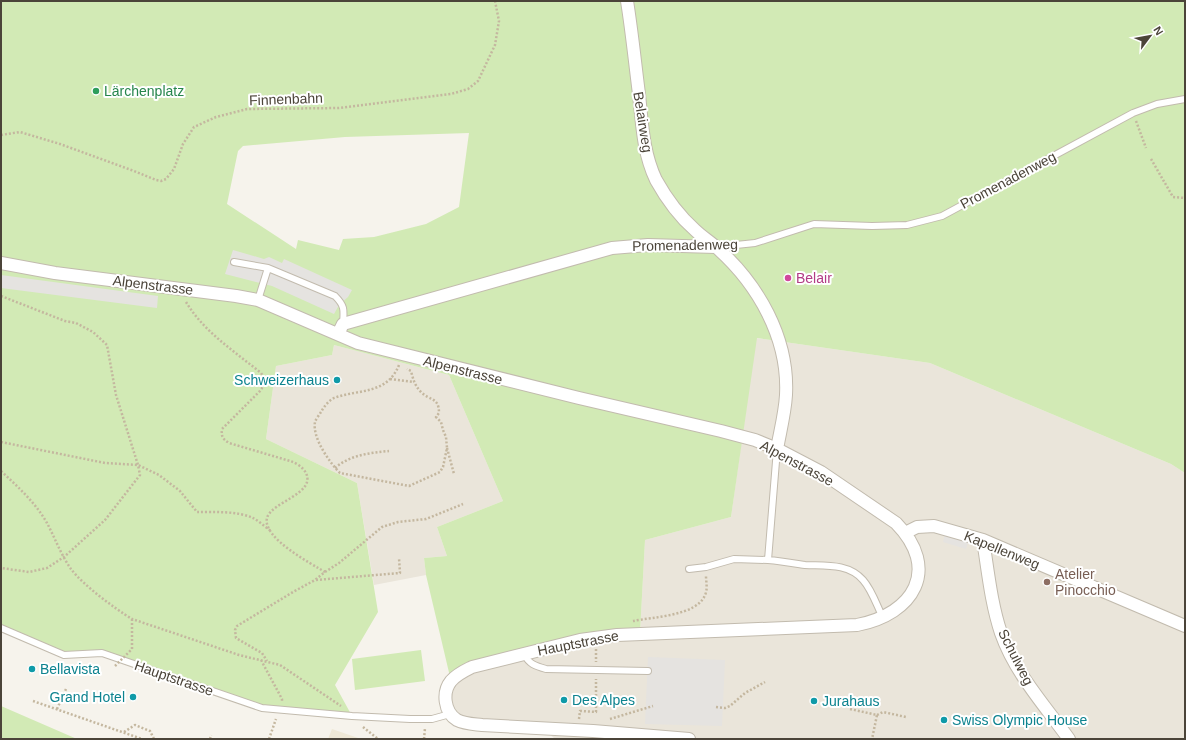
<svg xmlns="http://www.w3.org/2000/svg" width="1186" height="740" viewBox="0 0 1186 740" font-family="Arial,sans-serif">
	<rect width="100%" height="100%" fill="#f6f3ec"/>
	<!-- residential -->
	<path fill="#eae5da" d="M756,338L930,363L1171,464L1185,473V739H555L544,729L458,720L447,689L472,667L640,633L645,540L731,517Z
		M334,345L449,375L503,501L437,527L447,556L424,558L426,575L374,585L357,483L266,439L276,366L332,355Z"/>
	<!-- education -->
	<path fill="#efe8d6" d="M332,729L361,739H328Z"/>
	<!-- green -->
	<path fill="#d2eab5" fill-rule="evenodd" d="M1,1H1185V473L1171,464L930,363L757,338L731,517L645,540L640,633L524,654L451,681L426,575L424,558L447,556L437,527L503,501L449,375L334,345L332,355L276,366L266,439L357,483L378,612L335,685L352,716L262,708L102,653L64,655L1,628ZM469,133L459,207L426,224L374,237L343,239L339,250L298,240L296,249L227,204L238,151L243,146L345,137Z
		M421,650L425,681L355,690L352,659Z
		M1,706L77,739H1Z"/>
	<!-- parking -->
	<path fill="#e5e3e0" d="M233,250L264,259L269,257L282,263L284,259L352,290L348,297L339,305L334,314L272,286L225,274Z
		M1,275L158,296L157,308L1,288Z
		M946,529L970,536L966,549L943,542Z
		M648,657L725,660L722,726L645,724Z"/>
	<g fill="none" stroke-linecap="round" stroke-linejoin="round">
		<defs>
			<path id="lane" d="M717,247L755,243L814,224L872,226L907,225L942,216L1133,113L1157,104L1185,99
				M234,262L268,268
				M258,300L268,268L335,296C345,306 344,310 343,324
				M768,560C780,561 792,563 805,565C825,566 848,563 863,580C872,590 877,606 883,618
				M689,569L706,567L734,559L768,560L777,449
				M1,628L64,655L102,653L262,708L352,716L410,719H432L450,714
				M524,654C529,664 535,666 546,669L648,671"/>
			<path id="street" d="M627,1C632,32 635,63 639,94C642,123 643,153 656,180C666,198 679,216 695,230C701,236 709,241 716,247C758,284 789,338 786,395C785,413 780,432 777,449
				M1,263L55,273L236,296L258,300L358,343L579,398L721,431L755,440L777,449L821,472L896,523C941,569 914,614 857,625L617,635L580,640L472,667C464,671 457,674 451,681C442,692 444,712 457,720C465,724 474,724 482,725L593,731L689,739
				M338,334L343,324L612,248L648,245L716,247
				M905,533L917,527L934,526L983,540L1185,626
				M983,540C988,571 991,603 1001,633C1015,673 1045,706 1069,739"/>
		</defs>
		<!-- lane casing -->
		<use href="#lane" stroke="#c2bbae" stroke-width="8"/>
		<!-- street casing -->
		<use href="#street" stroke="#c2bbae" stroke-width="14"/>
		<!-- path -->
		<path stroke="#c4b79f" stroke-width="2.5" stroke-dasharray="2 2" stroke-linecap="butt" d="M1136,121L1146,148
			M1,135L20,132L60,144L134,171L156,180L161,181L166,179L174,169L183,144L194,127L216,117L247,109L339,108L451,94L468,89L478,81L495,45L499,21L495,1
			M1151,159L1173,197L1185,198
			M1,296L65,321L76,323L93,332L107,345L116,395L138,465L140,475L105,520L64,557L47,568L29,572L1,568
			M186,302C204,332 234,351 261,373L265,379L264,385L260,391L222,429C221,437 223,439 229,443L290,461C296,463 303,467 306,473C316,494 271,502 267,518C262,538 312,564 325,572L315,580L293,592L237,626L235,630L236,638L262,653L267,661
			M399,365C387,395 358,389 334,398C328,401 324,407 321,412C319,415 316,419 315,422C312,438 330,463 340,473L409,486L440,472L443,467L447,448L446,437L443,430L441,422L436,417L439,413C439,397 430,401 421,392C415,386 413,379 411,371L407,369
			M390,379L414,382
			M1,442L105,463L138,465L159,475L180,491L197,512C214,512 238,511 253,518C259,521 265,527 271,531
			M447,448L454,474
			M335,468C350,455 369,453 389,451
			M1,471C18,487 35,502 47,523C55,538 61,555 71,569C83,585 114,608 132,619L239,655L280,665L341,706
			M325,572L339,563L382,527L398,522L426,519L463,504
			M316,580L400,573L399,558
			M132,619V649
			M633,621C652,617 697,616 705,595C708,589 706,582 706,576
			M596,649V662
			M261,660L282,699V701
			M33,701L142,739
			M716,707L725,708L730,706L745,693L765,682
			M57,709L66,689
			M850,709L877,715L872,739
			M877,715L883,712L906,717
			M579,719L580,711L596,712V679
			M610,719L653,706
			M363,727L378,739
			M124,732L135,725L150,731L154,739
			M210,739L211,735
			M269,739L276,719
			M424,739L425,728"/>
		<!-- lane -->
		<use href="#lane" stroke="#fff" stroke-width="6"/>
		<!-- street -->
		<use href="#street" stroke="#fff" stroke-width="12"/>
		<!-- path-bridge -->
		<path stroke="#c4b79f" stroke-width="2.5" stroke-dasharray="2 2" stroke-linecap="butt" d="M115,666L132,649"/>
	</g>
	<!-- markers -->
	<circle fill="#2e9e5b" stroke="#fff" stroke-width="1.5" cx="96" cy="91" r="4"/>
	<circle fill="#d1479c" stroke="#fff" stroke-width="1.5" cx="788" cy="278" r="4"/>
	<g fill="#0f9aa8" stroke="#fff" stroke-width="1.5">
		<circle cx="337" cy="380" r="4"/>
		<circle cx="32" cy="669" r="4"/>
		<circle cx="133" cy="697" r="4"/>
		<circle cx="564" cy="700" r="4"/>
		<circle cx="814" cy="701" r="4"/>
		<circle cx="944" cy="720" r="4"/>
	</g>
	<circle fill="#8d6e63" stroke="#fff" stroke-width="1.5" cx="1047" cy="582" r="4"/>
	<g text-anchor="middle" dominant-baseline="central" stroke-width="4" stroke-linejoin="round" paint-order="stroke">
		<!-- leisure labels -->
		<g font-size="14" fill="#27864d" stroke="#fff" text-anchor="start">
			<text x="104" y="91">Lärchenplatz</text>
		</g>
		<!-- street labels -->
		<g font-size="14" fill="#4b4439" stroke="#fff">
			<text transform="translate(286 99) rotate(-2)">Finnenbahn</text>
			<text transform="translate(643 122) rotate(81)">Belairweg</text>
			<text transform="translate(1008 180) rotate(-28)">Promenadenweg</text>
			<text transform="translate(685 245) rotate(-1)">Promenadenweg</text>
			<text transform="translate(153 285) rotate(7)">Alpenstrasse</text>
			<text transform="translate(463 370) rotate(14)">Alpenstrasse</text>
			<text transform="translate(797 463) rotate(28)">Alpenstrasse</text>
			<text transform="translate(1002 550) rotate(22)">Kapellenweg</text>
			<text transform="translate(578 643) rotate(-11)">Hauptstrasse</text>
			<text transform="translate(1016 657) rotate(63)">Schulweg</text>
			<text transform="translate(174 678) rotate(19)">Hauptstrasse</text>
		</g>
		<!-- hotel labels -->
		<g font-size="14" fill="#b23c85" stroke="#fff" text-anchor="start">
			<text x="796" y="278">Belair</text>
		</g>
		<!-- culture labels -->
		<g font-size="14" fill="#0d838f" stroke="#fff" text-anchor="start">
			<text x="329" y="380" text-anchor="end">Schweizerhaus</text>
			<text x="40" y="669">Bellavista</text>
			<text x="125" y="697" text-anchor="end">Grand Hotel</text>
			<text x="572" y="700">Des Alpes</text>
			<text x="822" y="701">Jurahaus</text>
			<text x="952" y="720">Swiss Olympic House</text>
		</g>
		<!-- education labels -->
		<g font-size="14" fill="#785e54" stroke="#fff" text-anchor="start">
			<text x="1055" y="574">Atelier<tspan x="1055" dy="16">Pinocchio</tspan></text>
		</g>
	</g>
	<!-- border -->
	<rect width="1186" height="740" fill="none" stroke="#4b4439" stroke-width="4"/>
	<!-- north arrow -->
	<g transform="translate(1150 36) rotate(58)" stroke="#ffffff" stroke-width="3" paint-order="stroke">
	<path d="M0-3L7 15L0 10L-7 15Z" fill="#4b4439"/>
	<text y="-6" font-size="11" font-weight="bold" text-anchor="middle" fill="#4b4439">N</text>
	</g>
</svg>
